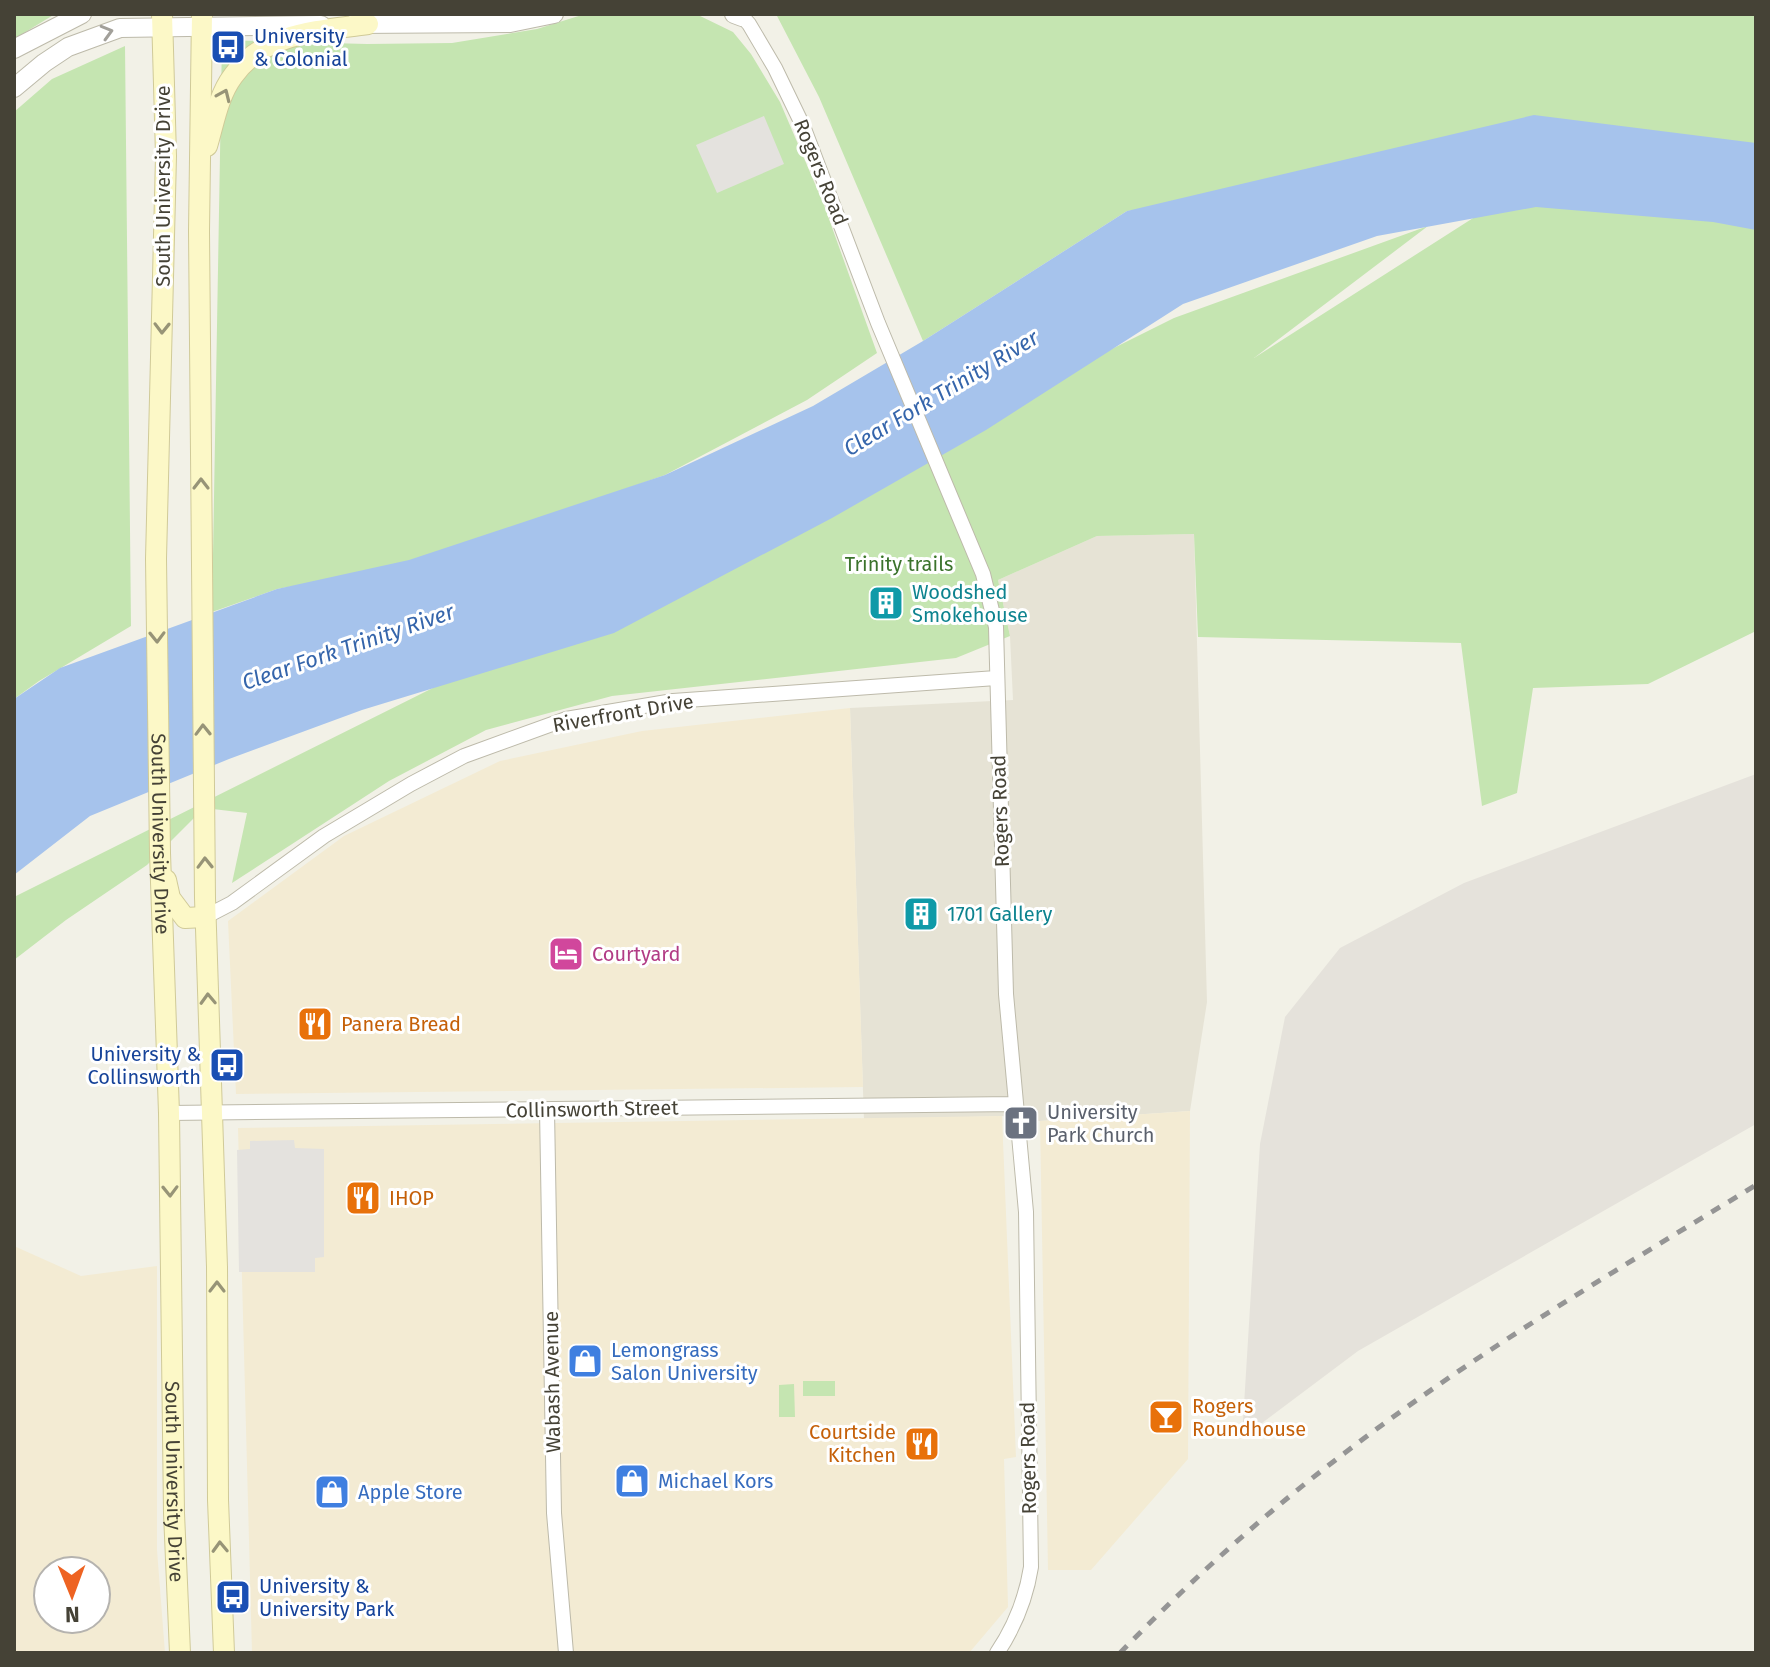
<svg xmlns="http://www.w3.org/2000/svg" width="1770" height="1667" viewBox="0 0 1770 1667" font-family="'Fira Sans',sans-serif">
	<rect width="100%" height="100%" fill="#f2f1e7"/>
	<!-- residential -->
	<path fill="#e6e3d5" d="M1194,534L1207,1002L1190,1111L1040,1121L1002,1116L864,1120L850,708L1013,700L1010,636L998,580L1097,536Z"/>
	<!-- commercial -->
	<path fill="#f3ebd3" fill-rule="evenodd" d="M850,708L863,1087L236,1094L228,921L344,836L500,761L642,731Z
		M1190,1111L1188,1459L1091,1570H1048L1040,1121Z
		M1002,1116L1016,1457L1004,1459L1008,1607L969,1653H252L238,1128Z
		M14,1246L81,1276L157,1266V1550L165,1653H14ZM96,1571V1619H48V1571Z"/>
	<!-- industrial -->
	<path fill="#e5e2db" d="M1756,774V1124L1358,1351L1242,1438L1260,1144L1285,1017L1340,948L1464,883Z"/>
	<!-- green -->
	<path fill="#c5e5b1" d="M14,14H55L14,39Z
		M585,14H696L733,32L751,54L780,102L824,205L877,353L807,400L665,475L411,565L277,589L212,612L222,40L367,44L452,43L537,29Z
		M776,14H1756V143L1127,211L923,341L819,97Z
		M125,46L131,626L39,681L14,699V112L52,79Z
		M1531,181L1756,227V631L1648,684L1533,688L1517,793L1482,806L1461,643L1198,637L1194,534L1097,536L998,580L1010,636L956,658L612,696L486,730L389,781L232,883L247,813L204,808L147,865L66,920L14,960V897L1174,318L1428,226L1254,358Z
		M803,1381H835V1396H803Z
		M794,1384L795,1417H779V1385Z"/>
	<!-- parking -->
	<path fill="#e4e2de" d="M764,116L784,164L717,193L696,145Z
		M294,1140L295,1148L324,1149V1257L315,1258V1272H239L237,1150L250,1149V1141Z"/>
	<!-- water -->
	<path fill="#a6c3ec" d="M1534,115L1756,143V230L1713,222L1536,207L1377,236L1183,304L986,430L832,518L614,633L362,710L229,759L90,816L14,875V699L60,668L277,589L409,560L665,475L813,406L923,341L1127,211Z"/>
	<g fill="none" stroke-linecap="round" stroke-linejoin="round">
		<defs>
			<path id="minor" d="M740,14L749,24L775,68L803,126L878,323L983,574L996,627L1006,994L1026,1212L1031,1567C1026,1599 1015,1626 997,1653
				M205,917L232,903L324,836L411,784L464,756L566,719L673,701L996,678
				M547,1110L554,1513L566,1653
				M169,1113L1016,1104"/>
			<path id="tertiary" d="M734,14L742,17V14
				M354,24L510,23L554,14
				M14,49L82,14
				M14,88L44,63L68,47L120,28L321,25"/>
			<g id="secondary">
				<path id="s1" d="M162,14L166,156L156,559L160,853L169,1113L174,1513L180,1653"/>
				<path d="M202,14L199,231L205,898L217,1267L218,1500L224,1653"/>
				<path d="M207,146C214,123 218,96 233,76C264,32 320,31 368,24"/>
				<path d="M166,880L170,898L185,918L205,917"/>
			</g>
		</defs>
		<!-- minor casing -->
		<use href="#minor" stroke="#bdbaaa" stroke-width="16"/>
		<!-- tertiary casing -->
		<use href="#tertiary" stroke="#bdbaaa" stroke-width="20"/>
		<!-- secondary casing -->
		<use href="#secondary" stroke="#d0ca98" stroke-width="22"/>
		<!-- minor -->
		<use href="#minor" stroke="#fff" stroke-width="14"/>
		<!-- tertiary -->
		<use href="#tertiary" stroke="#fff" stroke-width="18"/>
		<!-- secondary -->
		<use href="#secondary" stroke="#fcf8c7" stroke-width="20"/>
		<!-- rail -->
		<path stroke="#959595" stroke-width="5" stroke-dasharray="10 10" stroke-linecap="butt" d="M1120,1653C1190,1581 1265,1513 1346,1452C1475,1353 1617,1270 1756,1185"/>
	</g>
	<!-- one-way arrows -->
	<defs><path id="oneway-chevron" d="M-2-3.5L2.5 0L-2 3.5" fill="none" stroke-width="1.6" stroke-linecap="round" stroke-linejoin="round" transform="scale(2)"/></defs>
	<use stroke="#a2a09a" href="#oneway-chevron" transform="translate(107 32) rotate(-16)"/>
	<g stroke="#979477">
		<use href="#oneway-chevron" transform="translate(224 95) rotate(-66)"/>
		<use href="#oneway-chevron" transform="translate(162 328) rotate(91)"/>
		<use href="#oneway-chevron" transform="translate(201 484) rotate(-90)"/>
		<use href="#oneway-chevron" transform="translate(157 637) rotate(89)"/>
		<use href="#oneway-chevron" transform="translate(203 730) rotate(-91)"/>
		<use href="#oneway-chevron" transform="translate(205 863) rotate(-91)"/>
		<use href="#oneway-chevron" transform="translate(208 999) rotate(-92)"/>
		<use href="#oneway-chevron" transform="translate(170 1191) rotate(89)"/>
		<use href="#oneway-chevron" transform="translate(217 1287) rotate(-90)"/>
		<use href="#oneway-chevron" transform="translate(220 1547) rotate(-92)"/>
	</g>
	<!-- icons -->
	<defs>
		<symbol id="bus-square" viewBox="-11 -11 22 22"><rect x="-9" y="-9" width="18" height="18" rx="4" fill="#1a4fb4" stroke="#fff"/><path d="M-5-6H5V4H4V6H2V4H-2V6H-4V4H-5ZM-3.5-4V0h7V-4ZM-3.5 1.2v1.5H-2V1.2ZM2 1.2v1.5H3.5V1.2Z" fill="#fff"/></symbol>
		<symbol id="building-square" viewBox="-11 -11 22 22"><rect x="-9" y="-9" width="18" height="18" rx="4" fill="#0f9aa8" stroke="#fff"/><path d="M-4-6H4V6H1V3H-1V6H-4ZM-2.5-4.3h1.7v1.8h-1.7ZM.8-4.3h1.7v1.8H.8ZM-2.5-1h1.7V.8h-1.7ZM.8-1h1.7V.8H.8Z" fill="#fff"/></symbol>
		<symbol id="hotel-square" viewBox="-11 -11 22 22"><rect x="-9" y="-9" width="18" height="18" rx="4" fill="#d1479c" stroke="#fff"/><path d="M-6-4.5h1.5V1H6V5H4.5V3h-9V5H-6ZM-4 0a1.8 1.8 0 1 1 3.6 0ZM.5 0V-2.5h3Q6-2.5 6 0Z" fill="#fff"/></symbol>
		<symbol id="restaurant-square" viewBox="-11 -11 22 22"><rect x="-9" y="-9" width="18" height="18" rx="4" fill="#e8710a" stroke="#fff"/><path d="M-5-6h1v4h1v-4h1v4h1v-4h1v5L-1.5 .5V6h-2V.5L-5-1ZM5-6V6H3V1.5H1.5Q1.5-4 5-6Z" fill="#fff"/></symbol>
		<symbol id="church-square" viewBox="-11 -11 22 22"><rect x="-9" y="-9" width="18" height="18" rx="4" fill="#6b7280" stroke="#fff"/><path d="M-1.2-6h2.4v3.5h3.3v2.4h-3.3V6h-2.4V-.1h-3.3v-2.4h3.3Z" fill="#fff"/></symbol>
		<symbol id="shop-square" viewBox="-11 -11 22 22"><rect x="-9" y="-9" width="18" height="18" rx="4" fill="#3f7fe0" stroke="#fff"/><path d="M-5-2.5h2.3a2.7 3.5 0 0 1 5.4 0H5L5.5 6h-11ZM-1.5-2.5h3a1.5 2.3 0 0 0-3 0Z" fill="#fff"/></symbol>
		<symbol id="bar-square" viewBox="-11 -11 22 22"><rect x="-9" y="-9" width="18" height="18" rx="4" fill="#e8710a" stroke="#fff"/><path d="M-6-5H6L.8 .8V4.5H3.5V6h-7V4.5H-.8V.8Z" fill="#fff"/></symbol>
	</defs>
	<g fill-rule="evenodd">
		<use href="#bus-square" x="208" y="27" width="40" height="40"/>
		<use href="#building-square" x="866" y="583" width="40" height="40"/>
		<use href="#building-square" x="901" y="894" width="40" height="40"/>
		<use href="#hotel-square" x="546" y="934" width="40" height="40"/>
		<use href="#restaurant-square" x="295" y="1004" width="40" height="40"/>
		<use href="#bus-square" x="207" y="1045" width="40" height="40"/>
		<use href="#church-square" x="1001" y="1103" width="40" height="40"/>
		<use href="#restaurant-square" x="343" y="1178" width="40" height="40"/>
		<use href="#shop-square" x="565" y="1341" width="40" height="40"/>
		<use href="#bar-square" x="1146" y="1397" width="40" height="40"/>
		<use href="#restaurant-square" x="902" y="1424" width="40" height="40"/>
		<use href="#shop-square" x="612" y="1461" width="40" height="40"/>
		<use href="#shop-square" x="312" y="1472" width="40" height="40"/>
		<use href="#bus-square" x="213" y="1577" width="40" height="40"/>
	</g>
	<g text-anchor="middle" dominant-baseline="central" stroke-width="6" stroke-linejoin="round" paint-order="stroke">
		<!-- transit labels -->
		<g font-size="20" fill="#164399" stroke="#fff" text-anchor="start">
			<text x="254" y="36">University<tspan x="254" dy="23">&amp; Colonial</tspan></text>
			<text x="201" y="1054" text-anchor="end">University &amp;<tspan x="201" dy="23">Collinsworth</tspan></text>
			<text x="259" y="1586">University &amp;<tspan x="259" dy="23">University Park</tspan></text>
		</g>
		<!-- street labels -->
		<g font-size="20" fill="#454236" stroke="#fff">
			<text transform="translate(821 172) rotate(68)">Rogers Road</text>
			<text transform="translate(163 186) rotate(-90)">South University Drive</text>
			<text transform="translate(623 713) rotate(-10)">Riverfront Drive</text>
			<text transform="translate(1000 811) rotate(-92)">Rogers Road</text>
			<text stroke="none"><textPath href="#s1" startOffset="820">South University Drive</textPath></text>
			<text transform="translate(592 1109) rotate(-1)">Collinsworth Street</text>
			<text transform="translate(552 1382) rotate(-91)">Wabash Avenue</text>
			<text transform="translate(1028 1458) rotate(-91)">Rogers Road</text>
			<text stroke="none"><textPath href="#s1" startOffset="1468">South University Drive</textPath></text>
		</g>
		<!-- park labels -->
		<g font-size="20" fill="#3b732c" stroke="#fff">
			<text x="899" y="564">Trinity trails</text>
		</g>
		<!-- culture labels -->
		<g font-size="20" fill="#0d838f" stroke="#fff" text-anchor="start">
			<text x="912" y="592">Woodshed<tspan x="912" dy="23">Smokehouse</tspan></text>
			<text x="947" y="914">1701 Gallery</text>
		</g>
		<!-- hotel labels -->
		<g font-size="20" fill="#b23c85" stroke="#fff" text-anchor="start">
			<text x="592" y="954">Courtyard</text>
		</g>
		<!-- food labels -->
		<g font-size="20" fill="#c56008" stroke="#fff" text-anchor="start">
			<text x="341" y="1024">Panera Bread</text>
			<text x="389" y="1198">IHOP</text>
			<text x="1192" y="1406">Rogers<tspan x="1192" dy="23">Roundhouse</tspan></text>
			<text x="896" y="1432" text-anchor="end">Courtside<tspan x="896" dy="23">Kitchen</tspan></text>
		</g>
		<!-- worship labels -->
		<g font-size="20" fill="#5b616d" stroke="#fff" text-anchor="start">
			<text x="1047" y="1112">University<tspan x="1047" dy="23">Park Church</tspan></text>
		</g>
		<!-- shop labels -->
		<g font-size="20" fill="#366cbe" stroke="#fff" text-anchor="start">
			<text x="611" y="1350">Lemongrass<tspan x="611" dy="23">Salon University</tspan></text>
			<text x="658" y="1481">Michael Kors</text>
			<text x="358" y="1492">Apple Store</text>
		</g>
		<!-- water labels -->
		<g font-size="22" font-style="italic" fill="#3565ab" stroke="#fff">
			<text transform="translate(941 393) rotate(-31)">Clear Fork Trinity River</text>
			<text transform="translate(348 647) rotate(-19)">Clear Fork Trinity River</text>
		</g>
	</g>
	<!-- border -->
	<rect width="1770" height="1667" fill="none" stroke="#454236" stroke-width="32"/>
	<!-- north arrow -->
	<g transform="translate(72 1595) rotate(179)"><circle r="38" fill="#ffffff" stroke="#b5b3af" stroke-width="2"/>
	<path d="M0-6L14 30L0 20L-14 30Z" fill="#ee6322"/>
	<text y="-12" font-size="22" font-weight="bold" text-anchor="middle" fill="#454236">N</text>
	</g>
</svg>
